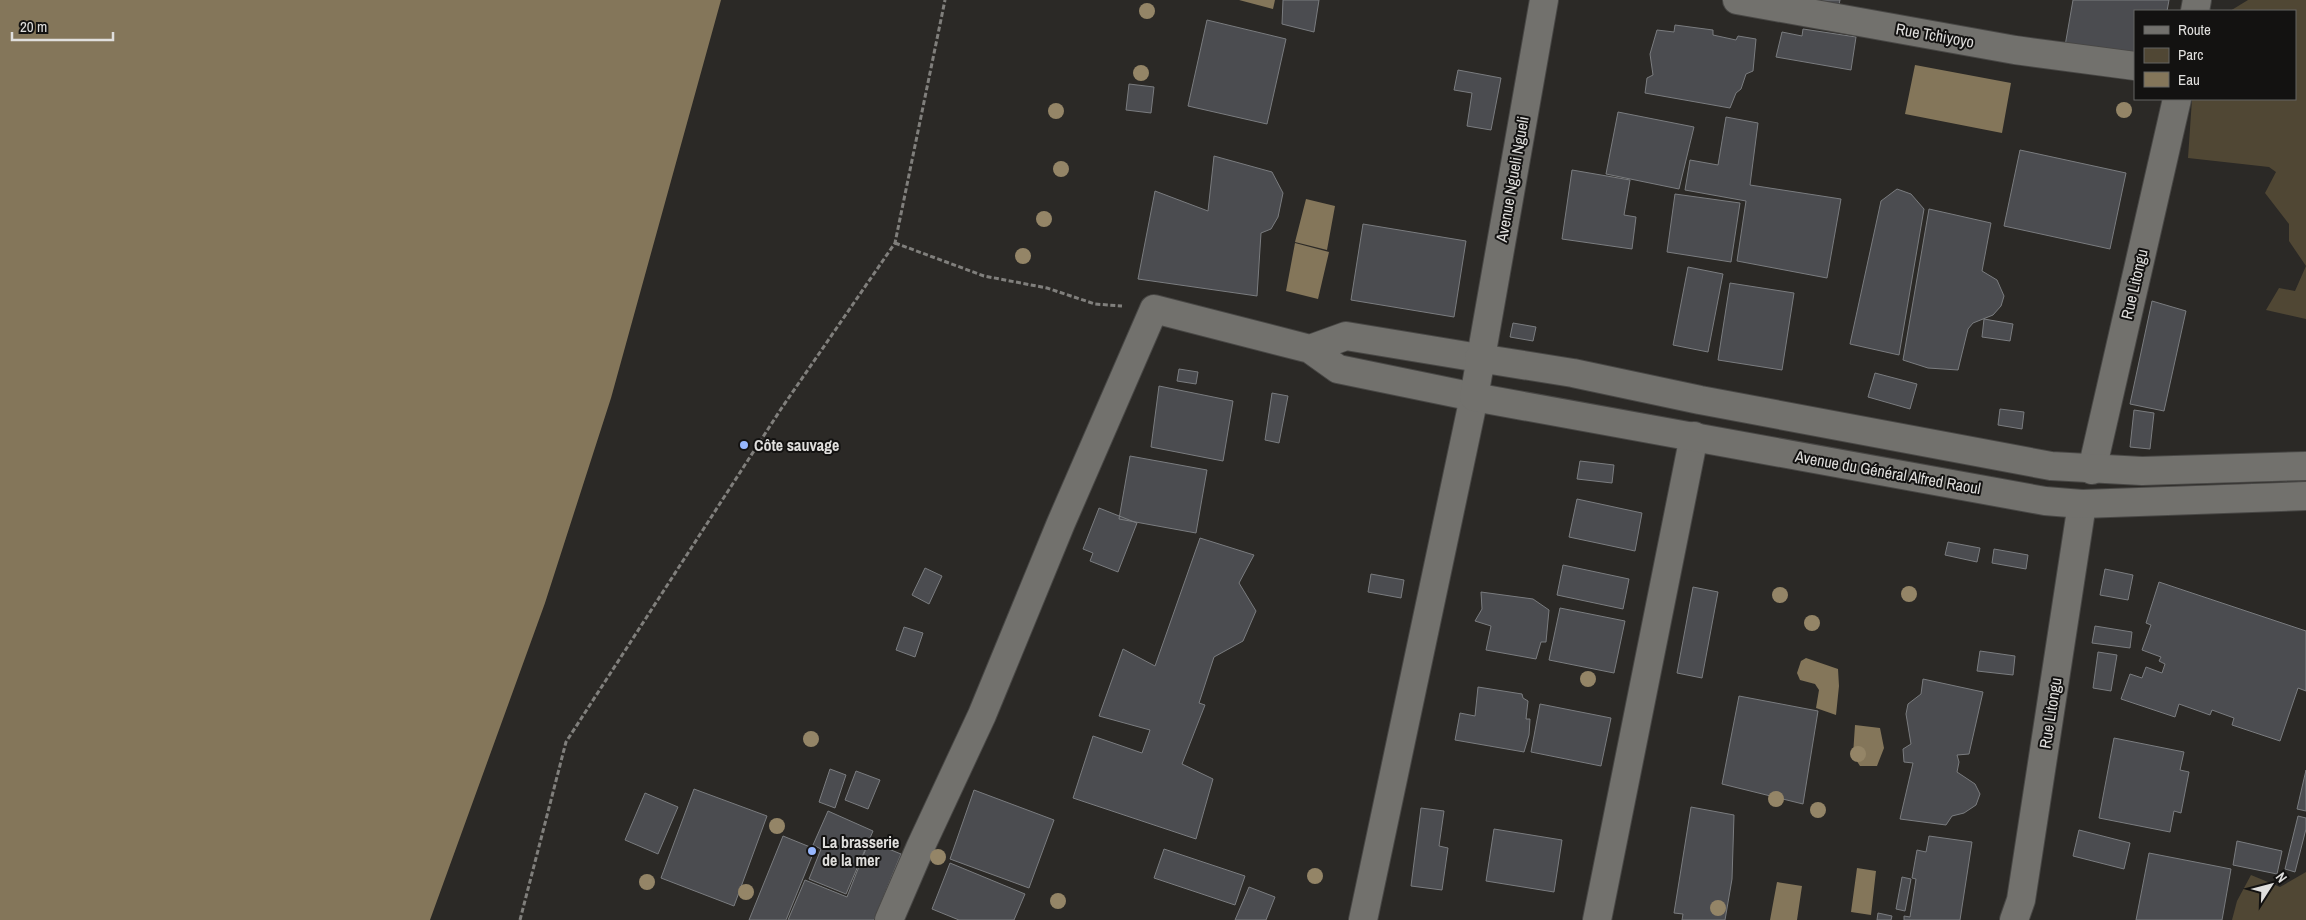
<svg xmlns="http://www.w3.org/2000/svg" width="2306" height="920" viewBox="0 0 2306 920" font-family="'Archivo Narrow',sans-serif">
	<rect width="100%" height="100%" fill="#2b2926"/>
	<!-- green -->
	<path fill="#504734" d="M2248,0H2306V319L2266,310L2279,288L2295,291L2306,266L2289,241V224L2265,193L2276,172L2269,167L2188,158L2192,99H2295V11H2230Z
		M2306,872V920H2232L2237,901L2251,875L2280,887Z"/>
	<!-- water -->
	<path fill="#84765a" d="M0,0H721L611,398L545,603L430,920H0Z
		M1239,0H1275L1273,9Z
		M1915,65L2011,83L2002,133L1905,114Z
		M1306,199L1335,206L1327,250L1295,242Z
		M1295,243L1329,252L1318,299L1286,291Z
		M1806,658L1838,669L1839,686L1836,715L1816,708L1819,690L1815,684L1800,680L1797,673L1801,661Z
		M1855,725L1880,728L1884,748L1877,766H1860L1853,755Z
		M1857,868L1876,871L1871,915L1851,912Z
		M1777,882L1802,886L1797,920H1770Z"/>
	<!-- building -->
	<path fill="#4b4c50" stroke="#7a7c7f" d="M1283,0H1319L1314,32L1282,24Z
		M1804,0H1840L1838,9Z
		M2073,0H2169L2167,11H2135V57L2065,46Z
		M1207,20L1286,39L1267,124L1188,106Z
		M1675,25L1713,30V35L1736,40L1738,36L1756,39L1753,71L1746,74L1741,89L1736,93L1730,108L1645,93L1647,78L1653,75L1650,54L1657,30L1674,32Z
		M1803,29L1856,37L1851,70L1776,57L1782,32L1802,36Z
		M1458,70L1501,78L1491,130L1467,126L1472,93L1454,90Z
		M1129,84L1154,87L1151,113L1126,110Z
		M1618,112L1694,127L1679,189L1606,174Z
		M1726,117L1758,123L1750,185L1841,199L1827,278L1737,261L1746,201L1685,190L1690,160L1718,165Z
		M2020,150L2126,173L2110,249L2004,226Z
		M1214,156L1272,172L1283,193L1278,217L1271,229L1261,233L1257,296L1138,279L1155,191L1208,211Z
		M1572,170L1630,180L1624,215L1636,217L1632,249L1562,239Z
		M1897,189L1911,194L1924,209L1899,355L1850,344L1881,201Z
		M1675,194L1740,203L1731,262L1667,252Z
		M1929,209L1991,223L1982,271L1997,280L2004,296L2001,306L1993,315L1973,323L1968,329L1958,370L1928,368L1903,360Z
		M1363,224L1466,241L1454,317L1351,300Z
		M1688,267L1723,274L1708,352L1673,345Z
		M1730,283L1794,293L1782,370L1718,360Z
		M2152,301L2186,311L2164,411L2130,404Z
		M1984,319L2013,324L2010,341L1982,337Z
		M1513,323L1536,327L1533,341L1510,337Z
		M1179,369L1198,372L1196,384L1177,381Z
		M1875,373L1917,384L1910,409L1868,397Z
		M1159,386L1233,401L1223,461L1151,447Z
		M1272,393L1288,396L1279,443L1265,440Z
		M2000,409L2024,412L2022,429L1998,425Z
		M2134,410L2154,413L2150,449L2130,447Z
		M1130,456L1207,470L1196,533L1119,519Z
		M1580,461L1614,465L1612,483L1577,479Z
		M1577,499L1642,513L1635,551L1569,537Z
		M1099,508L1137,523L1118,572L1090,561L1093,553L1083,549Z
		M1200,538L1254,555L1239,583L1256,611L1243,641L1214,657L1199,703L1205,705L1182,764L1213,779L1196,839L1073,798L1093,736L1142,753L1150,730L1099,716L1123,649L1155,666Z
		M1948,542L1980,548L1977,562L1945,555Z
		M1994,549L2028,555L2026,569L1992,563Z
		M1563,565L1629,579L1623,609L1557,595Z
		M925,568L942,576L929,604L912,595Z
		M2105,569L2133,575L2128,600L2100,595Z
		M1371,574L1404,580L1401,598L1368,592Z
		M2159,582L2306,631V691L2298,688L2280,741L2232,725L2234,718L2212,710L2210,715L2179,704L2175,717L2121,699L2130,674L2142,678L2146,667L2162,673L2165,664L2159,661L2161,657L2142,650L2151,625L2146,623Z
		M1693,587L1718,592L1702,678L1677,673Z
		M1481,592L1533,599L1549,610L1546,642H1541L1536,659L1486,650L1491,626L1475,621L1482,609Z
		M1560,608L1625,621L1614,673L1549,660Z
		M2095,626L2132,632L2130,648L2092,643Z
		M904,627L923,633L915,657L896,650Z
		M1980,651L2015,656L2013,675L1977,671Z
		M2098,652L2117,655L2111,691L2093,688Z
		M1923,679L1983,692L1969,754L1957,755L1959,762L1957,772L1975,784L1980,794L1976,805L1964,813L1952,816L1946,825L1900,819L1913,763L1904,762L1903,749L1911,744L1906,714L1908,704L1921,694Z
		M1478,687L1522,694L1523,698L1528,701L1526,719H1530L1529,735L1524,752L1455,740L1460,713L1475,716Z
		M1739,696L1818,711L1803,804L1722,784Z
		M1540,704L1611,718L1601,766L1531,752Z
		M2114,738L2184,752L2180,770L2189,772L2181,813L2174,811L2170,832L2099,818Z
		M830,769L846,775L835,808L819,802Z
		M2306,770V811L2297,809Z
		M856,771L880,780L868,809L845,800Z
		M694,789L767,816L734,906L661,878Z
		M974,790L1054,820L1029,888L950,859Z
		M645,793L678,807L658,854L625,840Z
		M1691,807L1734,815L1732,879L1725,920H1682L1683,914L1674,913Z
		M1421,808L1444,811L1439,846L1448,848L1442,890L1411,886Z
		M828,811L873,831L846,894L809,879L821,849L813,845Z
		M2298,816L2306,818V829L2295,872L2285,869Z
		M1494,829L1562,840L1554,892L1486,881Z
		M2079,830L2130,843L2124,869L2073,856Z
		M783,836L815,849L786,920H749Z
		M1929,836L1972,842L1960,920H1904V916L1910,917L1916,879L1912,878L1917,850L1926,852Z
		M869,841L901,854L874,920H788L805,880L847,897Z
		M2237,841L2282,851L2277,874L2233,865Z
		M1164,849L1245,876L1235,905L1154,878Z
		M2149,853L2231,869L2222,920H2136Z
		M950,863L1025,894L1014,920H959L932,909Z
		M1902,877L1911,879L1905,911L1896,909Z
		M1249,887L1275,897L1266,920H1235Z
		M1878,913L1892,916L1891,920H1877Z"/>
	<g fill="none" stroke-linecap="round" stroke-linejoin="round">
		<defs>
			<path id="minor" d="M1737,0L2015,50L2135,66
				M2195,11L2197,0
				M1310,349L1346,336L1479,358
				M2092,470L2177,99
				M889,920L920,848L982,715L1061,523L1154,309L1310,349L1338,369L1474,397L1363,920
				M1597,920L1694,436
				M2014,920L2021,900L2082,504"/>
			<path id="tertiary" d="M1544,0L1474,397L2045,501L2082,504L2306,496
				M1479,358L1573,373L1700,400L2051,466L2142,471L2306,466"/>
		</defs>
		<!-- minor casing -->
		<use href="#minor" stroke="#484745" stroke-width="30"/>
		<!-- tertiary casing -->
		<use href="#tertiary" stroke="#484745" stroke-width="30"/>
		<!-- path -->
		<path stroke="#807f7c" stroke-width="3" stroke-dasharray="5 2.5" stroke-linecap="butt" d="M895,243L984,276L1047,288L1095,304L1122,306
			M520,920L566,742L781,409L895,243L945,0"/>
		<!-- minor -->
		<use href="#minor" stroke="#72716d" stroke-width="28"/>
		<!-- tertiary -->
		<use href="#tertiary" stroke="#72716d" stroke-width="28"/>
	</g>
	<!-- trees -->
	<g fill="#948567">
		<circle cx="1147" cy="11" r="8"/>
		<circle cx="1141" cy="73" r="8"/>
		<circle cx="2124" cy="110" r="8"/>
		<circle cx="1056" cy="111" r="8"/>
		<circle cx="1061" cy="169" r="8"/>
		<circle cx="1044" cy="219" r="8"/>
		<circle cx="1023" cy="256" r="8"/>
		<circle cx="1909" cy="594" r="8"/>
		<circle cx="1780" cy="595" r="8"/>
		<circle cx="1812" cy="623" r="8"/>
		<circle cx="1588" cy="679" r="8"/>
		<circle cx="811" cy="739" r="8"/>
		<circle cx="1858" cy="754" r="8"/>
		<circle cx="1776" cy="799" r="8"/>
		<circle cx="1818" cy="810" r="8"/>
		<circle cx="777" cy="826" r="8"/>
		<circle cx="938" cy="857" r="8"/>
		<circle cx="1315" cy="876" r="8"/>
		<circle cx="647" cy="882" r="8"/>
		<circle cx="746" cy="892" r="8"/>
		<circle cx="1058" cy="901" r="8"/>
		<circle cx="1718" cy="908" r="8"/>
	</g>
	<!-- markers -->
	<g fill="#96b6fd" stroke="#131211" stroke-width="2">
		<circle cx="744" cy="445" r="5"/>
		<circle cx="812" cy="851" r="5"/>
	</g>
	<g text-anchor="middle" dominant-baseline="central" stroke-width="4" stroke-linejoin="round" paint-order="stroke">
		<!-- street labels -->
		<g font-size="16" fill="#e0dfdd" stroke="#131211">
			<text transform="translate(1935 35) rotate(10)">Rue Tchiyoyo</text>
			<text transform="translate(1512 179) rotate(-80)">Avenue Ngueli Ngueli</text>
			<text transform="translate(2134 284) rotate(-77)">Rue Litongu</text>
			<text transform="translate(1888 472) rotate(10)">Avenue du Général Alfred Raoul</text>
			<text transform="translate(2050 713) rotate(-81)">Rue Litongu</text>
		</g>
		<!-- poi labels -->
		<g font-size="16" font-weight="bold" fill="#e0dfdd" stroke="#131211" text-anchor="start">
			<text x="754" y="445">Côte sauvage</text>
			<text x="822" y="842">La brasserie<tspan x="822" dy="18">de la mer</tspan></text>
		</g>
	</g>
	<!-- legend -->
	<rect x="2134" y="10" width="162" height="90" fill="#131211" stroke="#656463"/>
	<rect x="2144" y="26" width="25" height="8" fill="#72716d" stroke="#656463"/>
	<text x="2178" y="35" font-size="15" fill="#e0dfdd">Route</text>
	<rect x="2144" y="48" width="25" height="15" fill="#504734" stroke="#656463"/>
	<text x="2178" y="60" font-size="15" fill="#e0dfdd">Parc</text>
	<rect x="2144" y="72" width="25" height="15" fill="#84765a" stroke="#656463"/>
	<text x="2178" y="85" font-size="15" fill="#e0dfdd">Eau</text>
	<!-- north arrow -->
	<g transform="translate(2271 885) rotate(54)" stroke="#131211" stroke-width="4" paint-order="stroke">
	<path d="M0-4L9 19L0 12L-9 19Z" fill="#e0dfdd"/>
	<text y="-8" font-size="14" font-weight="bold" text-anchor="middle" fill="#e0dfdd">N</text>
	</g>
	<!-- scale -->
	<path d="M12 32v8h101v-8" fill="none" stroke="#e0dfdd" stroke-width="2.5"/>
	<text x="20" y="32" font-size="15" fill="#e0dfdd" stroke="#131211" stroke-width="4" paint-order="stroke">20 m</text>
</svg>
